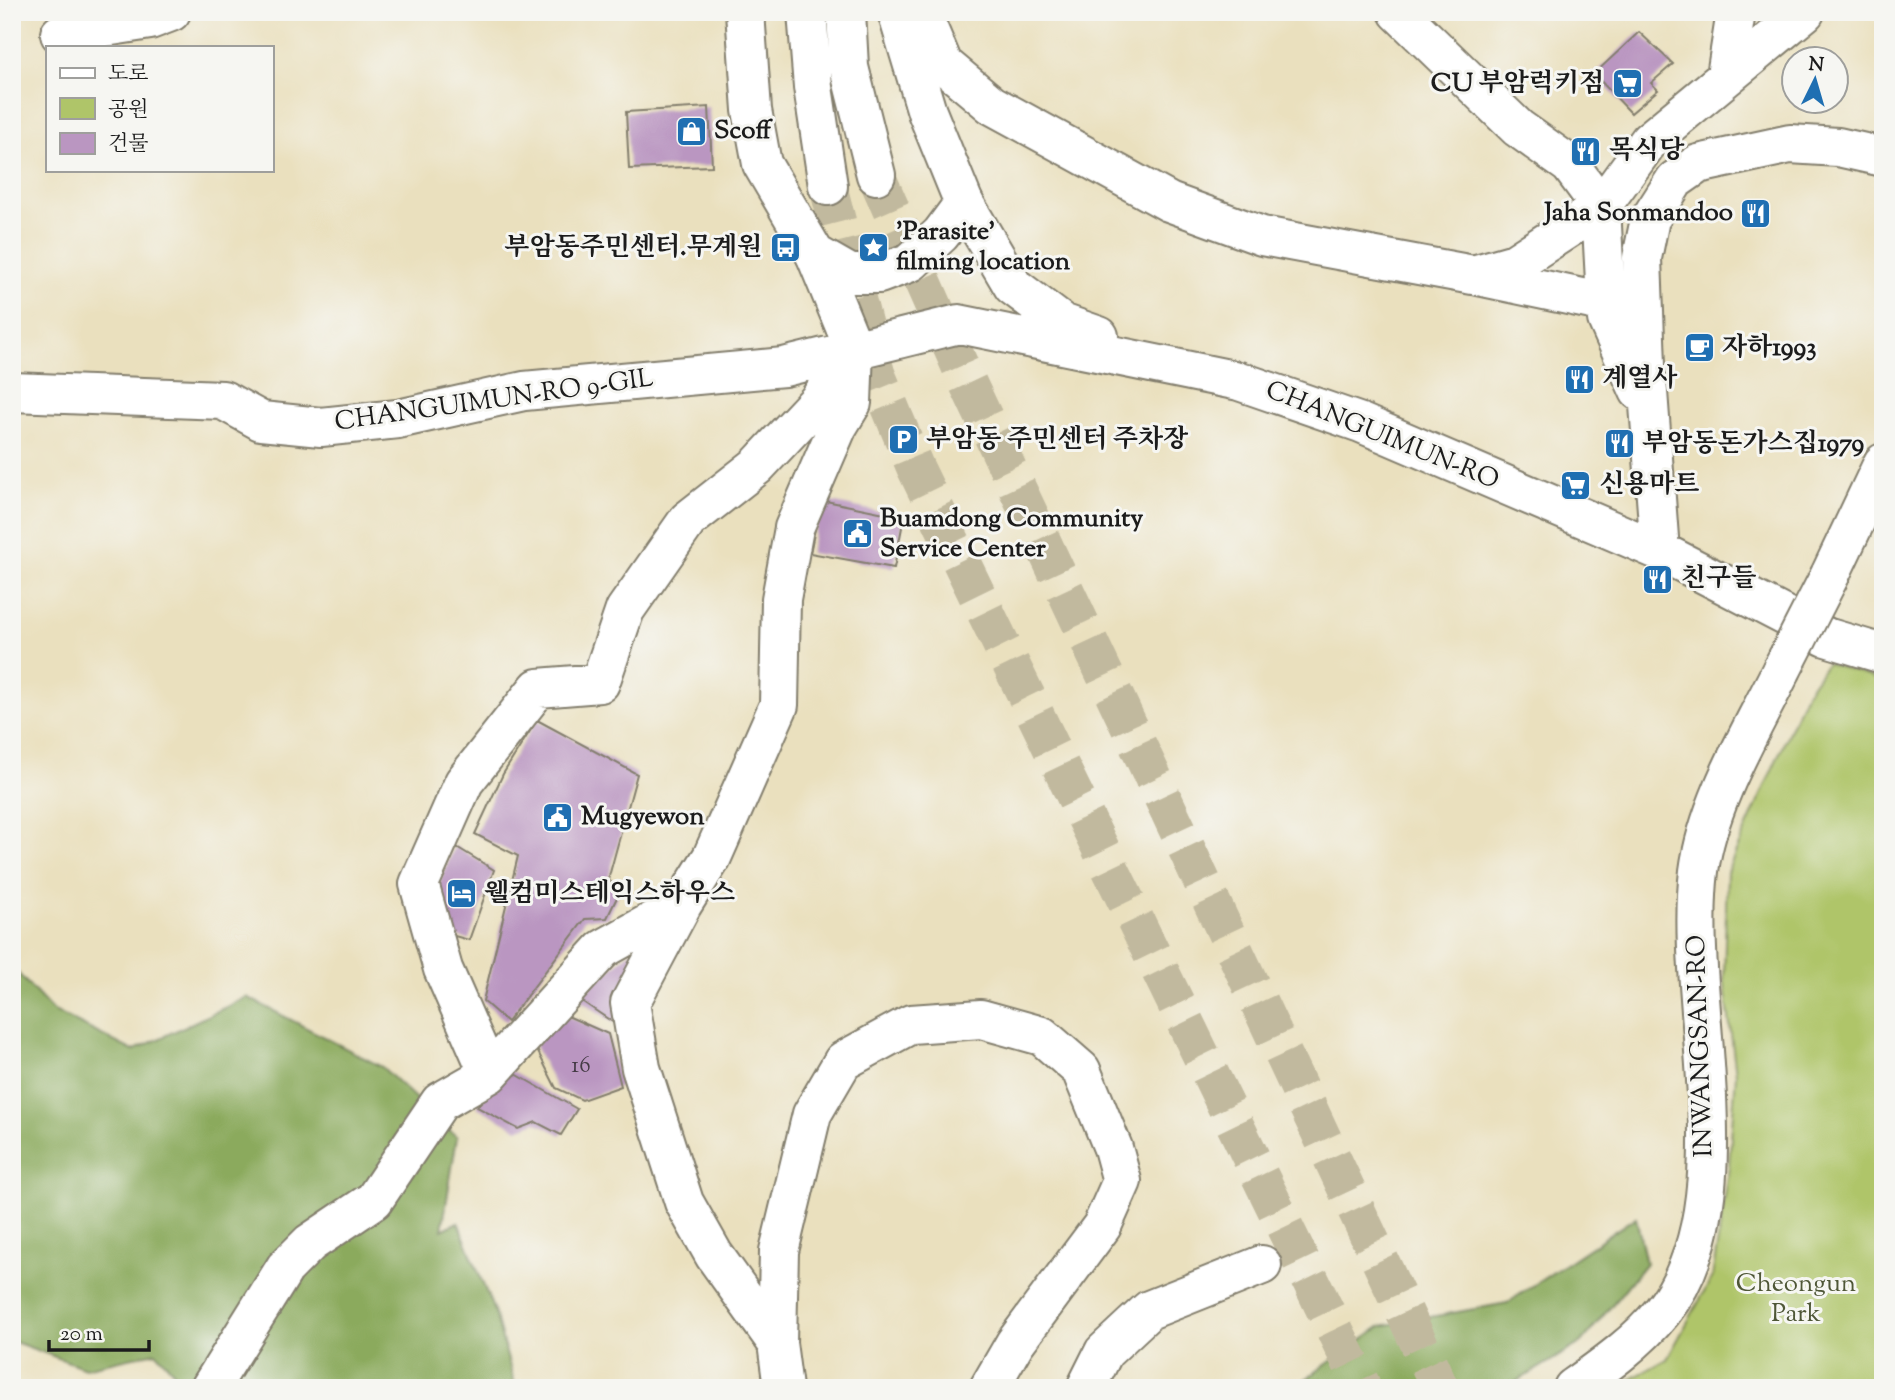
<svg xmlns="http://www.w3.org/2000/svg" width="1895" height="1400" viewBox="0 0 1895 1400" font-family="'Sorts Mill Goudy','Noto Serif KR',serif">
	<rect width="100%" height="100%" fill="#f6f6f2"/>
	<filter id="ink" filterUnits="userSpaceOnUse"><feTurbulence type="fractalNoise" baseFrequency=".0143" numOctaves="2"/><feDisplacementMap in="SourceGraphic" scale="14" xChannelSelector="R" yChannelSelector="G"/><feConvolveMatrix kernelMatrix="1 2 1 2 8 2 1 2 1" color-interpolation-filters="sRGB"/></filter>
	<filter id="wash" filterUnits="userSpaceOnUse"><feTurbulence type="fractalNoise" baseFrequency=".00686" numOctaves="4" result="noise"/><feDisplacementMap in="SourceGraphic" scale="28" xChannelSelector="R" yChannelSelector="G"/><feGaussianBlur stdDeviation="1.57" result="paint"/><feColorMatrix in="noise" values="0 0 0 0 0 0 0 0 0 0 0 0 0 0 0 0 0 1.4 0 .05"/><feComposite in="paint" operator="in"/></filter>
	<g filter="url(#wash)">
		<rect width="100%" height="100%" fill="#eae0be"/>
		<!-- green -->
		<path fill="#afc569" stroke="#667042" stroke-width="2" d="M1827,663L1883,681V1388H1615L1667,1359L1712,1278L1728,1177L1736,1074L1724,978L1727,872L1806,693Z"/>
		<!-- forest -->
		<path fill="#8baa5d" stroke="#54633c" stroke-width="2" d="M12,967L52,1010L133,1051L247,997L382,1067L457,1137L442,1230L458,1222L494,1311L516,1388H188L156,1352L85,1368L12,1341Z
			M1636,1217L1646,1263L1582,1342L1506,1388H1293L1381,1326L1507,1303Z"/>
		<g id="blocks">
			<!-- building -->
			<path fill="#ba96c1" d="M1639,32L1673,64L1651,83L1658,90L1631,113L1594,74Z
				M709,107L712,166L629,169L626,112Z
				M821,500L904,517L894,568L810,553Z
				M537,720L637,774L608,880L621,889L607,918L585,919L507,1022L483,1001L518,856L475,834L503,774Z
				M455,846L494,870L469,940L440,932L433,899Z
				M655,931L614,1023L577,998Z
				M563,1014L608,1034L621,1086L582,1100L556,1088L535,1046Z
				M507,1069L577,1109L561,1135L536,1122L518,1129L477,1107Z"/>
		</g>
	</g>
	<g filter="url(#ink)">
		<use href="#blocks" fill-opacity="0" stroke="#837e6d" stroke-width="2"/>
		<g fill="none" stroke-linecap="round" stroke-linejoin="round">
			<!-- major-tunnel -->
			<path stroke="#c1b99e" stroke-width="38" stroke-dasharray="38 19" stroke-linecap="butt" d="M876,175L964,375L1440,1388
				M828,186L876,373L915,467L1363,1388"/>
			<defs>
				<path id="minor" d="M921,12L943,64L992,105L1169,202L1262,236L1473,275L1515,263L1601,207L1570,165L1518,128L1398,12
					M60,34L150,20L171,12
					M1726,76L1736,12
					M964,203L1013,286L1062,323L1099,336
					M1478,276L1606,303
					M1639,391L1607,319L1601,207L1649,141L1805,12
					M12,392L223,400L261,421L321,427L398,419L524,391L784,367L959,324L1239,381L1361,423L1660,551L1826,637L1883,654
					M1660,551L1646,365L1642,258L1650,219L1675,180L1698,164L1790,144L1838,147L1883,157
					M1830,575L1883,463
					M489,1074L443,969L419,884L464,782L538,688L600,683L625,610L688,520L757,466L818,401L854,349
					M777,1343L779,1251L812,1114L843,1061L911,1024L981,1019L1042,1036L1081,1070L1113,1148L1122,1181L1102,1226L1015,1343L989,1388
					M210,1388L285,1268L310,1243L374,1200L440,1102L489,1074L603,949L682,905
					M783,1388L777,1343L714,1255L684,1202L641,1068L630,1003L682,905L712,857L779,705L781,599L794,528L838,426L852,403L854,349L815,254
					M1086,1388L1104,1352L1149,1310L1262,1265
					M1573,1388C1604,1366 1638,1342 1662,1312C1749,1203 1683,1003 1699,871C1708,802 1751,732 1781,671"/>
				<path id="major" d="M745,12L752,110L762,164L815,254L850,274H879L911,262L941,234L964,203L927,112L897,12
					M807,12L813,87L828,186
					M846,12L849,67L876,175"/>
			</defs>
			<!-- minor casing -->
			<use href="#minor" stroke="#837e6d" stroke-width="42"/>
			<!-- major casing -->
			<use href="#major" stroke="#837e6d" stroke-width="42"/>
			<!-- minor -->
			<use href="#minor" stroke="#fff" stroke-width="38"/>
			<!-- major -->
			<use href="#major" stroke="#fff" stroke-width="38"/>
			<defs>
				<path id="minor-bridge" d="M1781,671L1830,575"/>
			</defs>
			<!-- minor-bridge casing -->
			<use href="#minor-bridge" stroke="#837e6d" stroke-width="42" stroke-linecap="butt"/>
			<!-- minor-bridge -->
			<use href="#minor-bridge" stroke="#fff" stroke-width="38"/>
		</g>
	</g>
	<!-- icons -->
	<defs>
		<symbol id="supermarket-square" viewBox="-11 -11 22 22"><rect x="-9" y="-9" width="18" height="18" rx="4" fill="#1f6fb2" stroke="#f6f6f2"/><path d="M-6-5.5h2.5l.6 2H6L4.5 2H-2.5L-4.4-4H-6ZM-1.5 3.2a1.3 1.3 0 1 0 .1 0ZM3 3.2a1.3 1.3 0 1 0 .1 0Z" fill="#fff"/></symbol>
		<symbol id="shop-square" viewBox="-11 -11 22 22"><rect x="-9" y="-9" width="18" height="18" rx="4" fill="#1f6fb2" stroke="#f6f6f2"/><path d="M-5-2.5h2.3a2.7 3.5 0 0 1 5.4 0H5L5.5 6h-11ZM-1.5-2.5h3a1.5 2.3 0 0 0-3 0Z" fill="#fff"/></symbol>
		<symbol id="restaurant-square" viewBox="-11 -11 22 22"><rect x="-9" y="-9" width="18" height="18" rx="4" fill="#1f6fb2" stroke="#f6f6f2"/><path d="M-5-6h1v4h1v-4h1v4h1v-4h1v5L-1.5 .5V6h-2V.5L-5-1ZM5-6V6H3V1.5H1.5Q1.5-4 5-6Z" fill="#fff"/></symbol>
		<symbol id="sight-square" viewBox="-11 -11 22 22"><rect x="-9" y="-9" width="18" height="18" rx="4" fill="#1f6fb2" stroke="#f6f6f2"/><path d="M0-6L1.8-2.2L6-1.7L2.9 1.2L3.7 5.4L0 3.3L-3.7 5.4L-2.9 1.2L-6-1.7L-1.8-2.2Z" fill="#fff"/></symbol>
		<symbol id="bus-square" viewBox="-11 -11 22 22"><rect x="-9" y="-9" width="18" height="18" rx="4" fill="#1f6fb2" stroke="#f6f6f2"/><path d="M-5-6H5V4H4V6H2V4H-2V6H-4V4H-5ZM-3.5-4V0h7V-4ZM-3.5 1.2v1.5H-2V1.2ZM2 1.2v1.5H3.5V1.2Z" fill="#fff"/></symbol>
		<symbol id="cafe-square" viewBox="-11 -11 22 22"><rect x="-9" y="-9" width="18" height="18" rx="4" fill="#1f6fb2" stroke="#f6f6f2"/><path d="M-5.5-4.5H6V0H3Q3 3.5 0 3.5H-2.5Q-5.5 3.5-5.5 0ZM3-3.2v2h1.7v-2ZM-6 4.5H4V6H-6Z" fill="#fff"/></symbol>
		<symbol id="parking-square" viewBox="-11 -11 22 22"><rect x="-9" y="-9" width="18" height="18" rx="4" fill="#1f6fb2" stroke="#f6f6f2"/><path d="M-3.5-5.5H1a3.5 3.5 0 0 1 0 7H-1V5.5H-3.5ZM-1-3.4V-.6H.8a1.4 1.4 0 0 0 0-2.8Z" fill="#fff"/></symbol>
		<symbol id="civic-square" viewBox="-11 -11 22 22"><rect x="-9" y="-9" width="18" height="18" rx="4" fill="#1f6fb2" stroke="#f6f6f2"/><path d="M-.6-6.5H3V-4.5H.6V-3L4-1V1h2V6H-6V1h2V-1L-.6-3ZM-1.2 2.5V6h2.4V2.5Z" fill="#fff"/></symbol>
		<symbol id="hotel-square" viewBox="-11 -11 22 22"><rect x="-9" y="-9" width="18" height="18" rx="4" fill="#1f6fb2" stroke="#f6f6f2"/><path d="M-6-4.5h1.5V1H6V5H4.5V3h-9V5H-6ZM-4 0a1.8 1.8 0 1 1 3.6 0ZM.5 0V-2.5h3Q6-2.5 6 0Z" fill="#fff"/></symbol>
	</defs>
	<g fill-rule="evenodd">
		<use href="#supermarket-square" x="1610" y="66" width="35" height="35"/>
		<use href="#shop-square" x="674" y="114" width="35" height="35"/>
		<use href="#restaurant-square" x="1568" y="134" width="35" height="35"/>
		<use href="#restaurant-square" x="1738" y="196" width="35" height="35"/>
		<use href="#sight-square" x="856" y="230" width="35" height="35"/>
		<use href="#bus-square" x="768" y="230" width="35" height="35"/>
		<use href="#cafe-square" x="1682" y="330" width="35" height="35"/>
		<use href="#restaurant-square" x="1562" y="362" width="35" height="35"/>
		<use href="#parking-square" x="886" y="422" width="35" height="35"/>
		<use href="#restaurant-square" x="1602" y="426" width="35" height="35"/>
		<use href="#supermarket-square" x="1558" y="468" width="35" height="35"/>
		<use href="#civic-square" x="840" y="516" width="35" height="35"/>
		<use href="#restaurant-square" x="1640" y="562" width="35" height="35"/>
		<use href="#civic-square" x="540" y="800" width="35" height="35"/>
		<use href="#hotel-square" x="444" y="876" width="35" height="35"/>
	</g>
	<g text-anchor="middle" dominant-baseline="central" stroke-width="6" stroke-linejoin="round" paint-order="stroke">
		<!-- number labels -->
		<g font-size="23" fill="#443a45">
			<text x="581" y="1066">16</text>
		</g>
		<!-- poi labels -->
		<g font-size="26" font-weight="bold" fill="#1c1c1c" stroke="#f6f6f2" text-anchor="start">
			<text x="1604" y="84" text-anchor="end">CU 부암럭키점</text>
			<text x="714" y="131">Scoff</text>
			<text x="1609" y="151">목식당</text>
			<text x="1733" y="213" text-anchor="end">Jaha Sonmandoo</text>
			<text x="896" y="232">'Parasite'<tspan x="896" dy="30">filming location</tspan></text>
			<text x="762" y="248" text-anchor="end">부암동주민센터.무계원</text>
			<text x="1722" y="348">자하1993</text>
			<text x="1602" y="379">계열사</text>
			<text x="926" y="440">부암동 주민센터 주차장</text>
			<text x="1642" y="444">부암동돈가스집1979</text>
			<text x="1599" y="485">신용마트</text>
			<text x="880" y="519">Buamdong Community<tspan x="880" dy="30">Service Center</tspan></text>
			<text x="1681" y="579">친구들</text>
			<text x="581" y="817">Mugyewon</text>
			<text x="484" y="894">웰컴미스테익스하우스</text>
		</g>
		<!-- street labels -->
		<g font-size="26" fill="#1c1c1c" stroke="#f6f6f2">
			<text transform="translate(494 401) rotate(-8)">CHANGUIMUN-RO 9-GIL</text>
			<text transform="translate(1382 436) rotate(22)">CHANGUIMUN-RO</text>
			<text transform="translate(1701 1046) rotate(-92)">INWANGSAN-RO</text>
		</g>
		<!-- park labels -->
		<g font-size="26" fill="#4f5737" stroke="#f6f6f2">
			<text x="1796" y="1284">Cheongun<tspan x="1796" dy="30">Park</tspan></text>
		</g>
	</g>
	<!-- margin -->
	<rect width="1895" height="1400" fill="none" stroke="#f6f6f2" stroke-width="42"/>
	<!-- legend -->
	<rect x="46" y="46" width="228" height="126" fill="#f6f6f2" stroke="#9f9f9c" stroke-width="2"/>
	<rect x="60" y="68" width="35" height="10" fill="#ffffff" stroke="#9f9f9c" stroke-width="2"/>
	<text x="108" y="80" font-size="21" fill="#1c1c1c">도로</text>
	<rect x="60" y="98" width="35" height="21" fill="#afc569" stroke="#9f9f9c" stroke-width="2"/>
	<text x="108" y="116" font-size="21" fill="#1c1c1c">공원</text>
	<rect x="60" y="133" width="35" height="21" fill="#ba96c1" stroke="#9f9f9c" stroke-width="2"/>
	<text x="108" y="150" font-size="21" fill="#1c1c1c">건물</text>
	<!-- north arrow -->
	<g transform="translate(1815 80) rotate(5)"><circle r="33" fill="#f6f6f2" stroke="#9f9f9c" stroke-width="2"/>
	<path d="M0-5L12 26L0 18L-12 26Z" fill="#1f6fb2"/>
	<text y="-10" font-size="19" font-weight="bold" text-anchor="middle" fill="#1c1c1c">N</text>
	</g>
	<!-- scale -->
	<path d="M49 1340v10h100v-10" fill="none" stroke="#1c1c1c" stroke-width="3.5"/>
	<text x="60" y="1340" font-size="21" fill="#1c1c1c" stroke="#f6f6f2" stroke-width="5" paint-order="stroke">20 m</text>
</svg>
